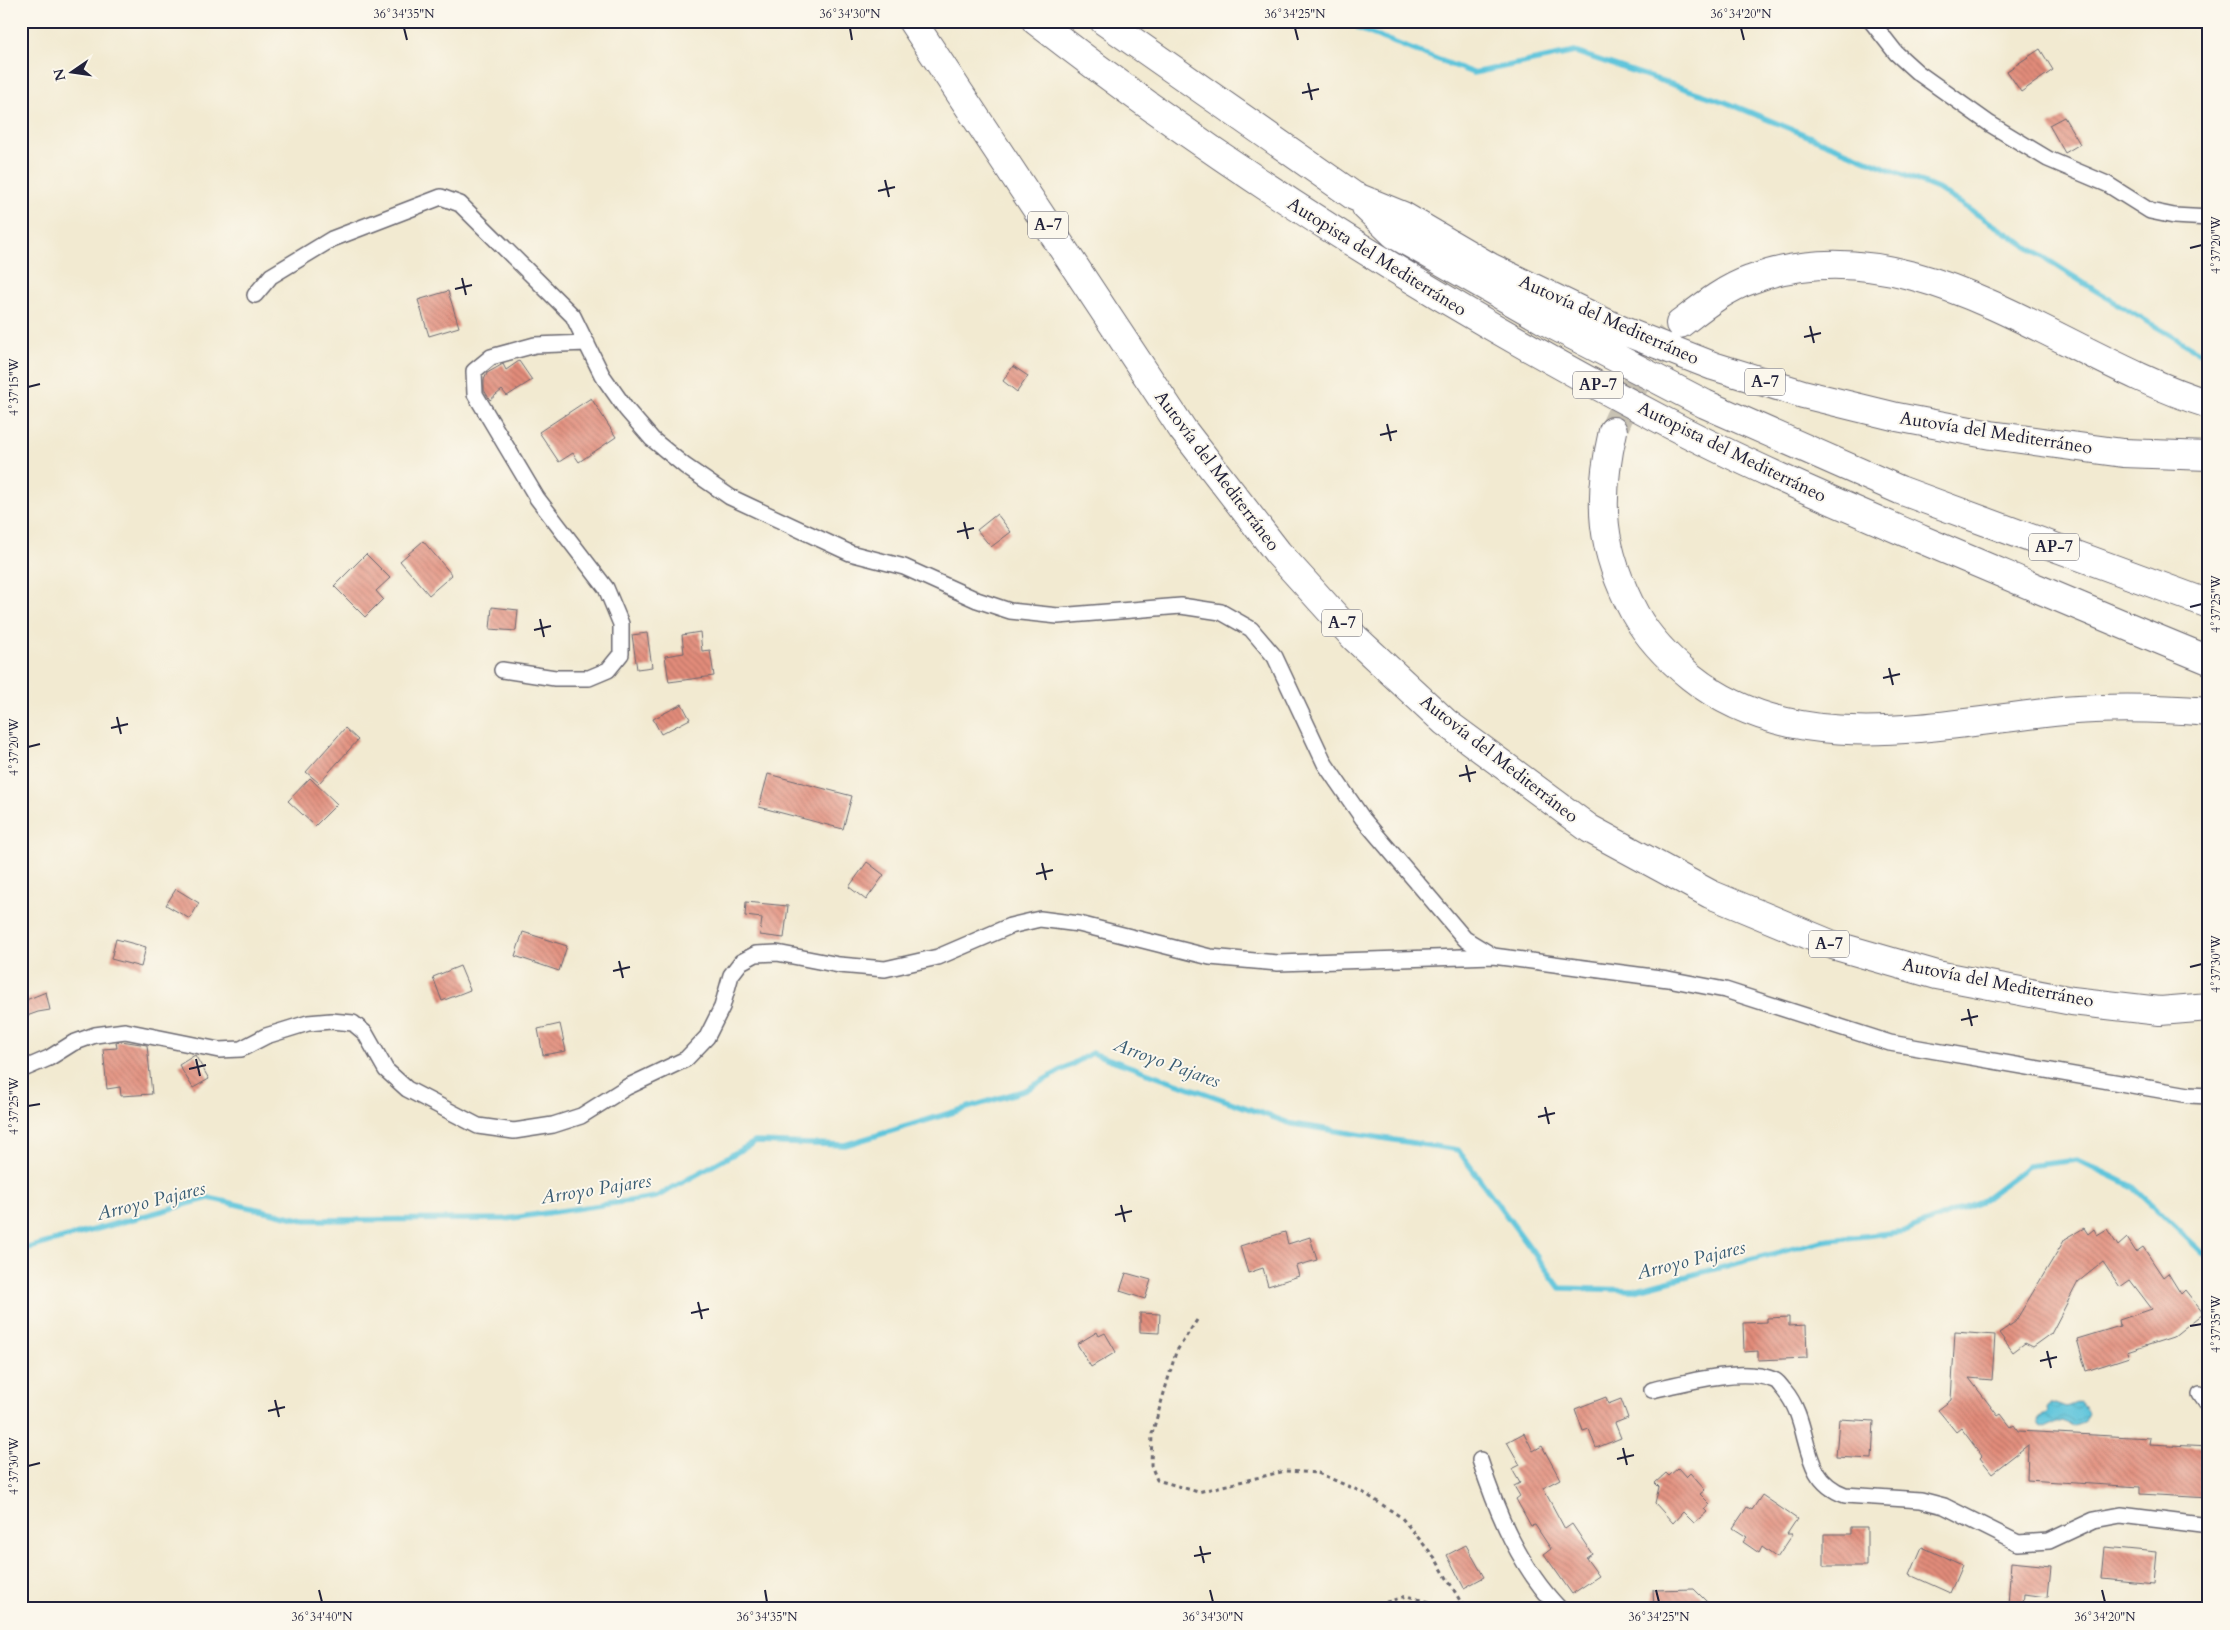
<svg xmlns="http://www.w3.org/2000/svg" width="2230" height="1630" viewBox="0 0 2230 1630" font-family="Cardo,serif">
	<defs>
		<pattern id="water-waves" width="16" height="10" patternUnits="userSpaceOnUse" patternTransform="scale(1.25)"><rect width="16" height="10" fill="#5ec5db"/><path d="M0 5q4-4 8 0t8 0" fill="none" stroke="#51a9bd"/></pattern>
		<pattern id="building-back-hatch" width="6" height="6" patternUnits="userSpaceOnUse" patternTransform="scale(1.25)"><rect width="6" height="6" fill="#e28c7a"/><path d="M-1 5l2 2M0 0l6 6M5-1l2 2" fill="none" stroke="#b77265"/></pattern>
	</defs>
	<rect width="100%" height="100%" fill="#fbf7ec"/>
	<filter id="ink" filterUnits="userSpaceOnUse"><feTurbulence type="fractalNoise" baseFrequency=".02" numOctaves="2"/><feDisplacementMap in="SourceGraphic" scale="10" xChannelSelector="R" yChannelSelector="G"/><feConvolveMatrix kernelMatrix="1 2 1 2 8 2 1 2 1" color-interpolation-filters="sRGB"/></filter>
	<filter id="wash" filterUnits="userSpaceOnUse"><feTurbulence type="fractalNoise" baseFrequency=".0096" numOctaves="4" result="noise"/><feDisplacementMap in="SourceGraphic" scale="20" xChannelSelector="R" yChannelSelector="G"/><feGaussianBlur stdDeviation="1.12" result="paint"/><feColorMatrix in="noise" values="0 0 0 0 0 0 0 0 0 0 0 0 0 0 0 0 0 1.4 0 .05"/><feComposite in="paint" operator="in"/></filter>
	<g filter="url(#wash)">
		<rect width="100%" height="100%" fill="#f2ead1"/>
		<!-- water -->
		<path fill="url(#water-waves)" stroke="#40748b" d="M2079,1402L2085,1406L2088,1413L2083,1423L2074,1426L2063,1420L2045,1428L2040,1426L2038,1422L2039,1417L2048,1413L2047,1409L2050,1404L2055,1403L2066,1407Z"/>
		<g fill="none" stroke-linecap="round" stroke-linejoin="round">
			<!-- stream -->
			<path stroke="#5ec5db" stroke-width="5.5" d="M1355,21L1359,29L1473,73L1575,52L1725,102L1938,189L2096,291L2209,358
				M21,1250L209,1198L304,1220L506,1219L656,1197L755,1142L845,1145L1026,1090L1092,1053L1292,1124L1458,1150L1560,1288L1634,1290L1822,1241L1906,1231L1983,1200L2028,1166L2078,1160L2132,1186L2209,1259"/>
		</g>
		<g id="blocks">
			<!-- building -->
			<path fill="url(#building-back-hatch)" d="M2040,49L2053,70L2021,92L2007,71Z
				M2064,117L2080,144L2065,153L2049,125Z
				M448,291L459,327L429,336L418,300Z
				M519,361L532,380L507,396L502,390L490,400L484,390V380L487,373L503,364L506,370Z
				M1013,366L1028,376L1017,392L1003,381Z
				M591,398L616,437L579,462L573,453L559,462L539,432Z
				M997,514L1011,532L991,547L977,530Z
				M423,541L452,575L429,595L400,561Z
				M366,554L390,578L376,591L383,599L365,617L334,586Z
				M492,607L518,610L516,631L490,629Z
				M700,632L702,651L710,650L714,676L669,682L665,656L684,653L682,635Z
				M647,633L652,667L637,669L632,635Z
				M682,704L690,719L661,734L653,719Z
				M345,728L358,740L319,783L306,772Z
				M768,774L852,796L843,829L759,807Z
				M310,778L337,804L315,826L288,801Z
				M867,862L884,875L866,900L849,887Z
				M176,889L199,903L190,919L166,905Z
				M746,902L788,906L784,938L760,935L762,918L745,916Z
				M523,932L567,946L559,971L515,956Z
				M116,939L146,947L141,967L111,959Z
				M460,966L470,990L442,1001L433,977Z
				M46,992L50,1010L38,1012L24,1017L21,1002Z
				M560,1024L566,1051L543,1055L538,1029Z
				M121,1041L147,1045L152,1094L121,1096L120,1087L107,1089L103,1049L117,1048L116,1042Z
				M195,1055L209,1079L193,1088L179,1065Z
				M2084,1228L2088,1234L2094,1229L2097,1235L2107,1229L2118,1246L2127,1238L2136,1252L2143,1247L2163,1277L2168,1273L2181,1294L2185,1290L2203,1313L2173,1337L2127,1352L2129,1357L2086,1371L2077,1339L2120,1326L2119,1320L2152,1309L2130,1280L2120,1287L2103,1262L2078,1282L2051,1334L2033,1347L2025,1343L2013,1352L1999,1333L2015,1322L2065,1239Z
				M1285,1232L1288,1244L1310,1237L1317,1260L1296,1266L1299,1276L1268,1286L1263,1268L1248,1273L1240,1246Z
				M1126,1273L1151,1280L1145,1299L1120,1291Z
				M1140,1313L1160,1314L1159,1333L1140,1332Z
				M1789,1317V1326L1806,1325L1807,1358L1758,1360V1351L1744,1352L1743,1323L1767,1322V1318Z
				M1097,1332L1099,1336L1105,1333L1116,1352L1091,1367L1077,1344Z
				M1955,1332L1995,1335L1992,1380L1969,1378L1998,1416L2001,1414L2011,1427L2014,1425L2018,1431L2150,1438L2149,1444L2209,1447V1498L2140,1494V1487L2027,1480L2028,1445L1992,1473L1980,1458L1982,1456L1961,1428L1956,1432L1938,1410L1951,1400Z
				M1606,1397L1608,1404L1621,1399L1628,1418L1615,1423L1621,1438L1596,1448L1589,1429L1583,1431L1575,1409Z
				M1839,1419L1874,1421L1872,1459L1836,1457Z
				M1524,1433L1533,1451L1542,1446L1560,1479L1543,1488L1565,1529L1572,1524L1592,1554L1586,1558L1599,1576L1572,1594L1544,1554L1551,1549L1535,1525L1531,1526L1516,1499L1520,1496L1514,1486L1520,1483L1512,1469L1520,1465L1507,1442Z
				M1678,1468L1686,1477L1690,1473L1705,1490L1700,1494L1710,1504L1704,1509L1707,1512L1694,1523L1683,1512L1673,1523L1655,1503L1659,1487L1655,1483L1666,1473L1669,1476Z
				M1762,1495L1797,1519L1787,1534H1793L1777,1558L1762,1547L1759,1553L1743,1542L1747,1537L1733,1528L1747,1507L1752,1510Z
				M1851,1527H1867V1566H1824V1534H1851Z
				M1466,1545L1484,1577L1464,1588L1447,1555Z
				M1922,1547L1962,1565L1950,1593L1910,1575Z
				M2105,1547L2157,1552L2154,1584L2102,1579Z
				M2011,1562L2051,1566L2048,1597L2024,1594L2023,1606L2008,1605Z
				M1694,1589L1714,1609H1654L1653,1590Z"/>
		</g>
	</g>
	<g filter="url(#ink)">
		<use href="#blocks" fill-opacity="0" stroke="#6b6870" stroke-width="1"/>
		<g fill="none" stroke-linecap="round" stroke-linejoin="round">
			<!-- motorway-tunnel -->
			<path stroke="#c8c2b3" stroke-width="28" stroke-dasharray="28 14" stroke-linecap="butt" d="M1613,431C1631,390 1645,362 1675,329"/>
			<defs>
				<path id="minor" d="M1871,21L1896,53L1917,72L1990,124L2048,159L2107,184L2150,211L2174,216L2209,218
					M255,295L271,276L332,239L441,197L460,204L573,316L602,375L626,409L652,439L685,466L730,497L850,553L904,567L977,600L1010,611L1058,616L1181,606L1221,612L1251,629L1275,657L1325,764L1363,819L1465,939L1493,956
					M502,670L555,678H589L608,670L621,654V624L606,588L537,498L475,394L474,371L491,357L535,345L587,343
					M21,1070L49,1058L73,1043L95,1035L125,1031L219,1050L241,1049L266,1036L308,1023L331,1021L353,1023L365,1033L386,1070L407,1089L478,1126L514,1131L553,1125L581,1116L627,1087L686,1059L707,1037L722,1007L731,975L741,962L756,954L777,953L839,965L885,969L938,957L1010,926L1040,919L1079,924L1210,957L1278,963L1493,956L1668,979L1725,990L1890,1043L2189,1095L2209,1096
					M1652,1390C1683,1383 1744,1366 1774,1380C1778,1381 1781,1387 1784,1390C1814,1425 1797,1478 1845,1495L1921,1500L1944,1506L2018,1543L2049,1541L2094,1520L2121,1515L2209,1526
					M2200,1394L2209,1407
					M1480,1460C1497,1513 1520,1568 1560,1609"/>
				<path id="motorway" d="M912,21L1183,430L1278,553L1355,638L1445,722L1590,829L1710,894L1833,945L1937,975L2072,1001L2160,1011L2209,1007
					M1036,21C1231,173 1441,304 1660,419C1745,464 1835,502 1923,540C2018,580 2113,621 2209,660
					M1104,21L1354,196L1403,216L1490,267L1621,330L1713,366L1803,394L1897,417L1991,435L2123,453L2209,456
					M1366,207L1394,234L1553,325L1705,404L1900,490L2209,604
					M1680,324C1701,308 1724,289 1750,280C1912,218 2062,359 2209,404
					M1613,431C1597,502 1600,549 1635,614C1649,639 1669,659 1691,677C1797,762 1941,723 2063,711C2110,707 2162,708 2209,712"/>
			</defs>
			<!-- minor casing -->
			<use href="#minor" stroke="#6b6870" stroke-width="18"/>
			<!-- motorway casing -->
			<use href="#motorway" stroke="#6b6870" stroke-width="30"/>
			<!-- path -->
			<path stroke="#6b6870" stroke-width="3" stroke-dasharray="4 4" stroke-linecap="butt" d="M1197,1320L1176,1352L1152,1434L1151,1465L1157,1480L1198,1492L1285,1471L1318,1473L1364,1493L1401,1517L1435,1558L1465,1609
				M1363,1609L1407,1596L1439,1605L1442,1609"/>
			<!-- minor -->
			<use href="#minor" stroke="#fff" stroke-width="15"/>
			<!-- motorway -->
			<use href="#motorway" stroke="#fff" stroke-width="28"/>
		</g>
	</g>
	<!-- ticks -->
	<path fill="none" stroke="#22223b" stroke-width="2" d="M404,28L407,40M850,28L852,40M1295,28L1298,40M1741,28L1744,40M1308,83L1312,100M1302,93L1319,89M885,180L889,197M878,191L895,187M2190,248L2202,245M462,278L466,295M455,289L472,285M1810,326L1814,343M1804,337L1821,333M28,387L40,384M1387,424L1391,441M1380,435L1397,431M964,522L968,539M957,532L974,528M2190,607L2202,604M540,619L544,637M534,630L551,626M1889,668L1893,685M1883,678L1900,674M117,717L121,734M111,728L128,724M28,747L40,744M1466,765L1470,782M1459,776L1476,772M1042,863L1046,880M1036,874L1053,870M619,961L623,978M2190,967L2202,964M613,971L630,967M1968,1009L1972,1026M1961,1020L1978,1016M196,1059L200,1076M189,1069L206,1065M28,1106L40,1104M1545,1107L1549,1124M1538,1117L1555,1113M1121,1205L1125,1222M1115,1215L1132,1211M698,1302L702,1319M691,1313L709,1309M2190,1326L2202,1324M2047,1351L2051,1368M2040,1361L2057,1357M275,1400L279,1417M268,1411L285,1407M1623,1448L1627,1465M1617,1459L1634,1455M28,1466L40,1463M1200,1546L1204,1563M1194,1556L1211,1553M319,1590L322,1602M765,1590L767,1602M1210,1590L1213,1602M1656,1590L1659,1602M2102,1590L2105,1602"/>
	<g text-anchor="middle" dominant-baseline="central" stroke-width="4" stroke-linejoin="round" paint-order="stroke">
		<!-- shield labels -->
		<g fill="#fbf7ec" stroke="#636270" stroke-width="1">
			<rect x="1028" y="211.5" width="40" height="27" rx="4"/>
			<rect x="1745" y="368.5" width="40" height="27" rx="4"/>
			<rect x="1573" y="371.5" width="50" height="27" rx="4"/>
			<rect x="2029" y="533.5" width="50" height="27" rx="4"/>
			<rect x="1322" y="609.5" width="40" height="27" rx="4"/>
			<rect x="1809" y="930.5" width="40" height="27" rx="4"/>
		</g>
		<g font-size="16" font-weight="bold" fill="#22223b">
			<text x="1048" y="225">A-7</text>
			<text x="1765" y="382">A-7</text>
			<text x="1598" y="385">AP-7</text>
			<text x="2054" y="547">AP-7</text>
			<text x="1342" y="623">A-7</text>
			<text x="1829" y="944">A-7</text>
		</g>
		<!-- street labels -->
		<g font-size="18" fill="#22223b" stroke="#fbf7ec">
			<text transform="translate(1377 257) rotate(32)">Autopista del Mediterráneo</text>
			<text transform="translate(1609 320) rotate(24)">Autovía del Mediterráneo</text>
			<text transform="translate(1996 433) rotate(9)">Autovía del Mediterráneo</text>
			<text transform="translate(1732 452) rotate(26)">Autopista del Mediterráneo</text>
			<text transform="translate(1217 471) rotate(53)">Autovía del Mediterráneo</text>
			<text transform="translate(1499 759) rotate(38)">Autovía del Mediterráneo</text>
			<text transform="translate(1998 983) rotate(11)">Autovía del Mediterráneo</text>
		</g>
		<!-- water labels -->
		<g font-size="19" font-style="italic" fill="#375b73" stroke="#fbf7ec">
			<text transform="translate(1167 1063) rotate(20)">Arroyo Pajares</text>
			<text transform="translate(596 1189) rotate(-9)">Arroyo Pajares</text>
			<text transform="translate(151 1201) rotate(-14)">Arroyo Pajares</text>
			<text transform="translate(1691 1260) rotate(-14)">Arroyo Pajares</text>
		</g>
	</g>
	<!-- margin -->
	<rect width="2230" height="1630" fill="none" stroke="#fbf7ec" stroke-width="55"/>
	<!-- north arrow -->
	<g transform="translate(72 72) rotate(257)" stroke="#fbf7ec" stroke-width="4" paint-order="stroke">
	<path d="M0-4L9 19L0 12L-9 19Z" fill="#22223b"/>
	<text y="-8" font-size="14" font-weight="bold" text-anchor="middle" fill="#22223b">N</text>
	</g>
	<rect x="28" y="28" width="2174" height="1574" fill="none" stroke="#22223b" stroke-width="2"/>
	<g font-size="12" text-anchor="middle" fill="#22223b">
		<text x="404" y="18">36°34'35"N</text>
		<text x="850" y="18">36°34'30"N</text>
		<text x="1295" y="18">36°34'25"N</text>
		<text x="1741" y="18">36°34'20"N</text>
		<text transform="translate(2216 245) rotate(-90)" y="4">4°37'20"W</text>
		<text transform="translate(14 387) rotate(-90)" y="4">4°37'15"W</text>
		<text transform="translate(2216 604) rotate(-90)" y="4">4°37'25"W</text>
		<text transform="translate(14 747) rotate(-90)" y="4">4°37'20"W</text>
		<text transform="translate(2216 964) rotate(-90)" y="4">4°37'30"W</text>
		<text transform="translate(14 1106) rotate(-90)" y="4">4°37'25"W</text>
		<text transform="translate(2216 1324) rotate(-90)" y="4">4°37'35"W</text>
		<text transform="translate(14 1466) rotate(-90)" y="4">4°37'30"W</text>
		<text x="322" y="1621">36°34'40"N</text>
		<text x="767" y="1621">36°34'35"N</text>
		<text x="1213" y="1621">36°34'30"N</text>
		<text x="1659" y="1621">36°34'25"N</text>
		<text x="2105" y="1621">36°34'20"N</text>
	</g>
</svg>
